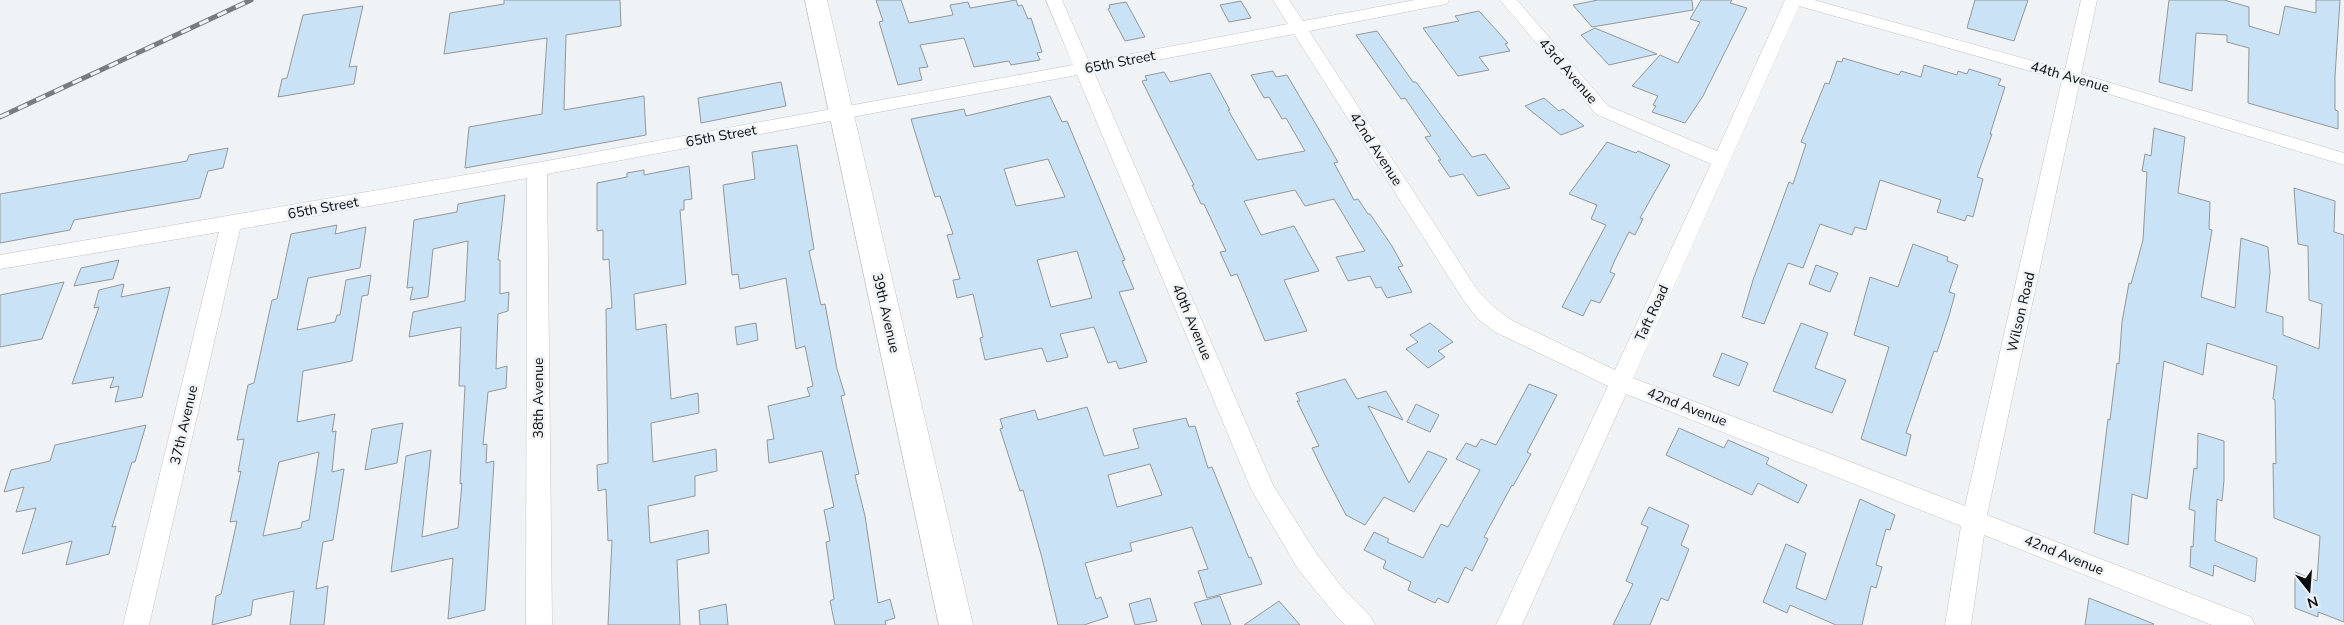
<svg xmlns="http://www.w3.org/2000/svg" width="2344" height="625" viewBox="0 0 2344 625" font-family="'Nunito Sans',sans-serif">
	<rect width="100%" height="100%" fill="#eff3f6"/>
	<!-- building -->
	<path fill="#cae2f5" stroke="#93979a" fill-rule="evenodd" d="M504,0H620L621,26L566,35L564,110L644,96L646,135L465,168L469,127L542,114L547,38L444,54L450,13L504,4Z
		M876,0H901L909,23L953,15L950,5L968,2L970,8L1016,0L1018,6L1022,5L1028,19L1031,18L1042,52L1037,53L1040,60L1011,65L1009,61L974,67L964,38L920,45L928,67L919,68L922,80L898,85L879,22L883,21Z
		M1598,0H1692L1693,10L1592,27L1573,5Z
		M1701,0H1732L1730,3L1747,8L1703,96L1685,123L1652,112L1656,106L1653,105L1658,96L1632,86L1660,55L1678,63L1700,22L1690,19Z
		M1975,0H2028L2014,41L1967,28Z
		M2169,0H2224L2249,7V26L2279,35L2285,6L2316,13V0H2340L2335,76V110L2338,111V129L2248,103L2249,48L2227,42V35L2196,33L2192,91L2159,82Z
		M1241,1L1251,18L1229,22L1220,5Z
		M1126,2L1145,37L1125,41L1108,9L1110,8L1109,5Z
		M363,6L349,67L357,66L354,84L278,97L282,79L287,78L303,15Z
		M1479,11L1508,43L1505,44L1510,51L1479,57L1489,70L1458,76L1423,28L1459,21L1455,16Z
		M1595,28L1657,54L1609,65L1581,35Z
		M1377,31L1413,82H1416L1472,157L1485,154L1510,188L1478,196L1463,174L1450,177L1438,160H1441L1425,137L1431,136L1405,98L1401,99L1356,35Z
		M1843,58L1899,75L1901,71L1921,77L1924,65L1957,75L1958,71L1967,74L1969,69L2001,79L1998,85L2005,87L1990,134H1992L1977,177L1983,179L1973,217L1967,215L1965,221L1937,212L1941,200L1880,180L1866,230L1855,227L1852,235L1820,224L1803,268L1788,263L1764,324L1742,317L1753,280L1789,182L1793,184L1806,144L1801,142L1825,83L1829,84L1837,61L1842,62Z
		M1273,71L1276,77L1287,75L1338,162L1334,163L1354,200L1358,199L1368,214H1370L1392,246L1403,266L1398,267L1412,292L1387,298L1381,287L1376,288L1370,276L1348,281L1336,257L1365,251L1334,199L1305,206L1295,190L1244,201L1261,235L1294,226L1319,271L1284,280L1307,331L1265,341L1237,274L1231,276L1220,252L1226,251L1204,204H1201L1192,185H1194L1142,81L1147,80L1145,76L1164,72L1170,82L1210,73L1230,110H1228L1257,160L1305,151L1286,118L1282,119L1269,97L1264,98L1251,75Z
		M781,82L786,106L701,123L698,98Z
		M1050,96L1062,122L1067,121L1125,260L1122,261L1134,289L1119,292L1147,362L1119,369L1116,361L1108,363L1094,327L1060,334L1068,357L1047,362L1042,348L985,360L980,338L983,337L973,294L957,298L953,280L960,279L947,235L953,234L940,196L935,197L911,119L964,109L966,116ZM1048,159L1065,197L1016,206L1004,169ZM1077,251L1092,298L1051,307L1037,260Z
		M1544,98L1559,111L1563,109L1584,126L1561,135L1525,106Z
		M2154,128L2185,137L2178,193L2210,202L2209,229L2212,230L2201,297L2235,308L2241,238L2268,247L2270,272L2266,312L2283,317V335L2319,349L2322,304L2309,300L2308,246L2298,244L2294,188L2335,201L2334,232L2344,235V622L2318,612V617L2295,608V572L2317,581L2320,536L2274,518L2273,463L2276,464L2275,400L2273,399L2277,366L2207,343L2203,375L2164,361L2147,499L2132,494L2128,545L2094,533L2108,419L2110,420L2117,363L2119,364L2122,322L2129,283L2131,284L2143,240L2147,172L2142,171L2145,154L2151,156Z
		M1607,142L1636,153L1638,151L1670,165L1640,218L1643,219L1635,235L1629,232L1614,262L1610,272L1615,274L1600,303L1591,300L1583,316L1562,307L1606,225L1591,219L1597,205L1569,194Z
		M797,145L814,249L809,251L821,305L825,304L837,369L845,395L841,396L859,474L855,475L856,480L865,516L878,603L890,599L895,618L885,621L886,625H835L830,601L834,599L826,542L830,541L824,510L834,507L822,451L769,463L767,440L774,439L768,406L810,396L807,388L813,386L805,346L796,349L786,278L740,289L738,274L732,275L723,185L755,179L752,152Z
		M228,148L223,168L208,171L200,198L74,220L70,230L0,243V194L187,161L189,155Z
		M689,166L692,199L684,200V210H680L686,284L634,294L636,330L666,324L671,399L698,393L699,413L651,423L653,462L716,449L717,471L695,476V496L648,506L650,543L708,530L709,553L677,560L680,625H608L612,540L608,541L606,489L598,491L597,465L608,463L606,309L612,308L609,259L603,260V230L597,231V183L627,177V173L644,170V175Z
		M505,195L498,260H500V294L509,292L508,311L498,314L496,369L507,366L506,388L488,392L483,445L487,444L486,463L494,461L485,610L448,619L453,558L391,572L406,456L431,450L422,537L458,528L462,483L460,484L465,386H459L461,327L409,337L413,312L465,301L468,241L433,249L428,297L410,300L413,287L407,288L414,220L457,212L458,204Z
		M337,225L335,234L366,227L360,268L308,278L297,330L335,322L337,315H340L346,280L371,275L368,295L362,296L352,361L303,371L297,422L335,414L332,432L336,431L332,472L344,469L333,540L323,542L316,589L328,586L324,625H290L294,591L253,600L251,615L212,625L216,596L221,594L237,521L230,522L241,471L238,472L244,439L237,440L248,385L254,383L272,300L277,299L291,234ZM319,452L309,520L302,522L301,528L263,536L279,462Z
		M1913,244L1948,257L1947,261L1958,265L1949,292L1955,294L1949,316L1937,352L1934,351L1906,433L1911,435L1906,456L1861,439L1889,347L1854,335L1870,277L1898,287Z
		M119,260L113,279L74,286L81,268Z
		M1816,265L1838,273L1830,292L1809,284Z
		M64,282L42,339L0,347V295Z
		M124,284L121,297L170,287L142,397L115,402L119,386L110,388L114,377L72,384L99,307L94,308L99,290Z
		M756,323L758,340L737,345L735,327Z
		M1430,323L1453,342L1438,351L1445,357L1428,368L1406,349L1418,342L1410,335Z
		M1801,323L1828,333L1815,368L1846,380L1832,413L1773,391Z
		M1722,353L1748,363L1739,386L1713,376Z
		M1345,379L1357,399L1386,391L1403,420L1368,406L1409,483L1428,451L1447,459L1414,512L1384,497L1365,525L1346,515L1325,475L1312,448L1319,446L1297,401H1300L1296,393Z
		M1529,384L1557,395L1527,452L1531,454L1513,486L1512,485L1484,537L1488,539L1472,571L1465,567L1448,603L1438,598L1435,603L1408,590L1411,582L1383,568L1386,561L1364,550L1374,532L1389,539L1387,542L1423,558L1441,524L1448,527L1480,470L1456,459L1466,443L1476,447L1481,439L1496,445Z
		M1416,404L1439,415L1430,432L1407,422Z
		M1087,407L1104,456L1139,448L1133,429L1186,418L1189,427L1195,426L1208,468L1212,467L1249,558L1251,557L1262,584L1207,598L1198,571L1208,569L1192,527L1130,543L1132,551L1085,563L1096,599L1101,597L1108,617L1084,625H1058L1042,558L1023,490L1020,491L1000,429L1003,428L1000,419L1035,410L1038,420ZM1150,464L1162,495L1117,507L1108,475Z
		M403,423L397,463L365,470L372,429Z
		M146,425L135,462H132L112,527L116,526L109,554L66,565L72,541L22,554L36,508L16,512L24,487L4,492L11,470L50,461L55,445Z
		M1679,428L1724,448L1728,440L1769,458L1766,464L1807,485L1798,503L1758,483L1752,495L1666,455Z
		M2198,433L2224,441V480L2222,501L2217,499L2215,541L2257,558L2255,582L2214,565L2213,576L2190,567L2191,546L2193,547L2195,511L2189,509L2194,468L2197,469Z
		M1860,499L1895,515L1890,530L1886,529L1876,565L1882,567L1876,588L1871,586L1862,625H1836L1790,605L1787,613L1763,602L1786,544L1806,553L1796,588L1826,600Z
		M1649,507L1689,525L1681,545L1689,549L1668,601L1661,598L1650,625H1613L1633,584L1626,581L1648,527L1641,524Z
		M1220,596L1231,625H1202L1194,603Z
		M1150,598L1157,621L1135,625L1129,604Z
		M2089,598L2154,624L2153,625H2085Z
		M1279,601L1300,625H1244Z
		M726,604L728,625H700L699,610Z"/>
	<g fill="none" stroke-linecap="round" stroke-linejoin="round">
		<defs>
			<path id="street" d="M1046,0H1062L1089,62L1288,24L1273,0H1289L1303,21L1415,0H1449L1447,4L1441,5L1309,31L1478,291L1494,307L1511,320L1615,370L1711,164L1596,114L1500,0H1517L1608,106L1717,151L1785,0H1814L2065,70L2081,0H2097L2081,74L2344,153V165L2079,85L1987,515L2251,617L2255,625H2212L1984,535L1971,625H1945L1961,526L1626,394L1522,625H1496L1608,386L1495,332L1478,319L1464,301L1294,34L1094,72L1273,485L1316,553L1341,586L1371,617L1375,625H1345L1338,618L1298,569L1251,489L1077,75L547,174L552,625H526L527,178L240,229L149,625H123L219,232L0,269V255L541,162L1073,65ZM1799,6L2062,80L1965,506L1633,378Z"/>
			<path id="secondary" d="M805,0H827L973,625H939Z"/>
		</defs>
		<!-- street casing -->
		<use href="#street" stroke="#c0c4c7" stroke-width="1"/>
		<!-- secondary casing -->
		<use href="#secondary" stroke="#c0c4c7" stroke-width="1"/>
		<!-- street -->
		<use href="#street" fill="#fff" fill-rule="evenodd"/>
		<!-- secondary -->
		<use href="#secondary" fill="#fff" fill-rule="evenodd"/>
		<defs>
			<path id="rail" d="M0,117L251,0"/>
		</defs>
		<!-- rail casing -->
		<use href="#rail" stroke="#797b7d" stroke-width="5"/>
		<!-- rail -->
		<use href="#rail" stroke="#eff3f6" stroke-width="3" stroke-dasharray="10" stroke-linecap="butt"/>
	</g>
	<g text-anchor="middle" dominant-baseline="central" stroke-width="5" stroke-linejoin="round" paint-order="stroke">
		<!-- street labels -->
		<g font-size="14" fill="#0c0d0e" stroke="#eff3f6">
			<text transform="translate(1120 62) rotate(-11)">65th Street</text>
			<text transform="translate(1568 71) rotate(49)">43rd Avenue</text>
			<text transform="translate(2070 77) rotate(16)">44th Avenue</text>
			<text transform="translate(721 136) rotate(-10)">65th Street</text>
			<text transform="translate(1376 149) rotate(57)">42nd Avenue</text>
			<text transform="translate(323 208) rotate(-10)">65th Street</text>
			<text transform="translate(2021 312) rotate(-77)">Wilson Road</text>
			<text transform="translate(886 313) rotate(77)">39th Avenue</text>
			<text transform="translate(1652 313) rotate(-65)">Taft Road</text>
			<text transform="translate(1192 322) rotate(67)">40th Avenue</text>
			<text transform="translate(538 398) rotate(-90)">38th Avenue</text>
			<text transform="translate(1687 407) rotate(21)">42nd Avenue</text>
			<text transform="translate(184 425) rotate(-77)">37th Avenue</text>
			<text transform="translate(2064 555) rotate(22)">42nd Avenue</text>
		</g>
	</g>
	<!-- north arrow -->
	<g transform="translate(2309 590) rotate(163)" stroke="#eff3f6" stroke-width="4" paint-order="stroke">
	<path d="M0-4L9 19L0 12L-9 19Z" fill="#0c0d0e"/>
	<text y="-8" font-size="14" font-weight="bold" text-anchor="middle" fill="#0c0d0e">N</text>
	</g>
</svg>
